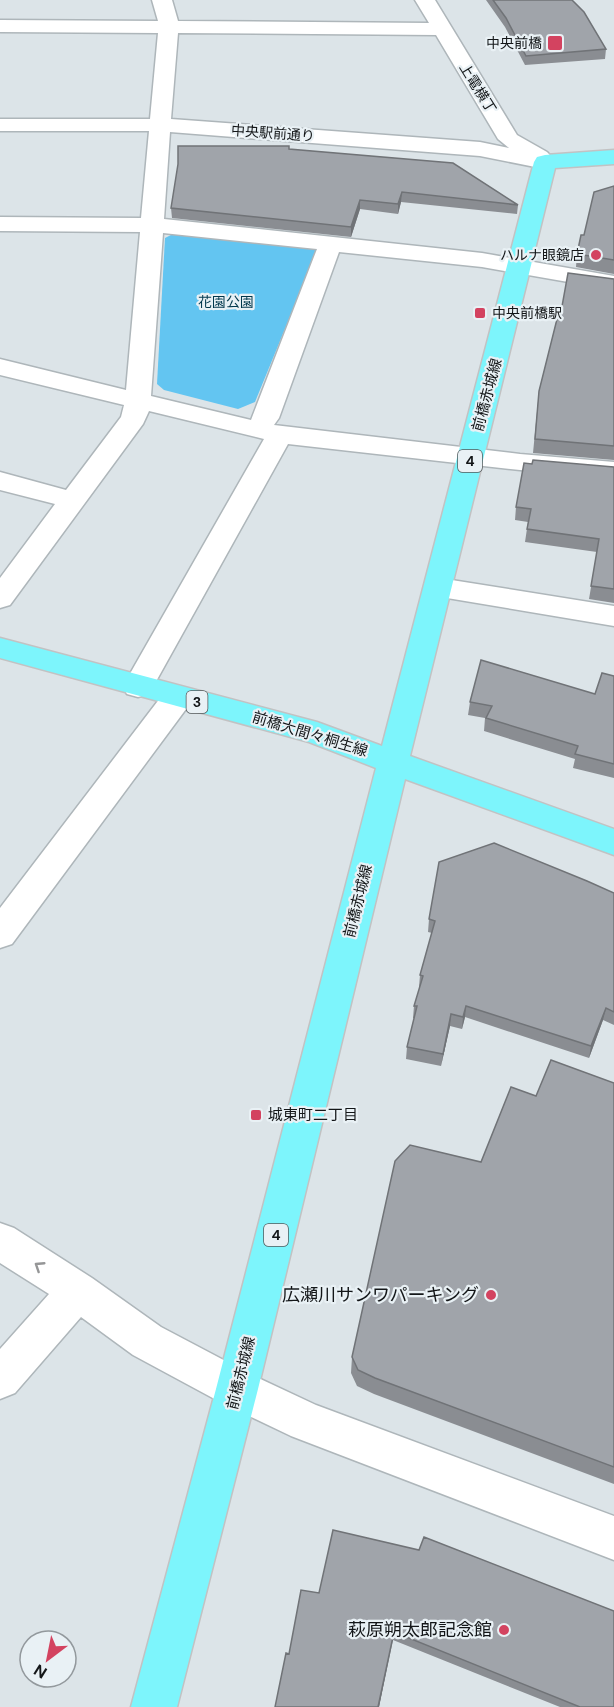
<svg xmlns="http://www.w3.org/2000/svg" width="614" height="1707" viewBox="0 0 614 1707" font-family="'DM Sans','Noto Sans JP',sans-serif">
	<rect width="100%" height="100%" fill="#dce4e8"/>
	<!-- green -->
	<path fill="#63c5f1" d="M177,232L310,244L317,251L255,402L238,409L164,390L157,384L165,238Z"/>
	<g fill="none" stroke-linecap="round" stroke-linejoin="round">
		<defs>
			<path id="minor" d="M152,0H172L178,21L429,23L415,0H435L517,135L547,152L556,162L553,167L545,169L480,156L170,132L164,219L482,253L614,276V290L482,267L339,252L279,418L274,425L520,454L614,462V478L520,470L288,444L149,694L138,697L127,694L123,686L264,439L149,411L143,424L10,605L0,608V578L55,504L0,490V472L66,490L121,417L124,405L0,375V359L126,390L140,232L0,231V217L141,218L149,131H0V119H150L158,33L0,32V20L158,21ZM178,33L436,35L498,139L509,148L480,142L171,119ZM163,233L317,249L251,420L151,396Z
				M439,578L614,606V626L429,595L425,588L429,581Z
				M178,686L189,689L193,697L189,705L12,944L0,948V908L167,689Z
				M0,1223L14,1228L92,1278L161,1327L252,1375L316,1405L614,1516V1560L291,1436L222,1403L133,1355L81,1317L15,1393L0,1399V1349L49,1294L0,1263Z"/>
			<path id="major" d="M614,150V164L555,168L410,756L614,829V855L405,779L258,1389L177,1707H131L216,1389L376,768L309,742L0,658V638L317,722L382,746L534,162L537,157L545,155Z"/>
		</defs>
		<!-- minor casing -->
		<use href="#minor" stroke="#aeb6ba" stroke-width="3"/>
		<!-- major casing -->
		<use href="#major" stroke="#c2c2c3" stroke-width="3"/>
		<!-- minor -->
		<use href="#minor" fill="#fff" fill-rule="evenodd"/>
		<!-- major -->
		<use href="#major" fill="#7df5fc" fill-rule="evenodd"/>
	</g>
	<!-- wall -->
	<path fill="#8a8d92" d="M486,0H572L606,49L605,59L525,65L505,27Z
		M289,149L518,205L517,214L401,202L398,214L360,209L351,237L172,218L171,208Z
		M614,186V274L576,267L577,254L584,235Z
		M614,279V460L533,453L539,391L561,312Z
		M532,464L614,467V603L589,599L597,552L525,542L528,522L515,520L516,507Z
		M614,676V778L573,768L575,759L484,731L485,718L468,715L470,702L595,694Z
		M614,893V1025L603,1020L589,1058L465,1017L462,1029L450,1026L441,1066L406,1059L407,1047L414,1018H413L414,1006L420,987H419L420,975L432,933L428,932L429,919Z
		M614,1083V1484L374,1394L357,1386L351,1373L352,1357L481,1162L536,1096Z
		M301,1590L614,1707H560L393,1640L379,1707H275L289,1654Z"/>
	<!-- shaded-wall -->
	<path fill="#707377" d="M402,192L401,202L398,214V204Z
		M360,200V209L351,237V227Z
		M466,1006L465,1017L462,1029L463,1017Z
		M606,1008L603,1020L589,1058L591,1046Z
		M451,1014L450,1026L441,1066L443,1054Z
		M394,1632L379,1707H378Z"/>
	<!-- building -->
	<path fill="#a0a4aa" stroke="#707377" stroke-width="1.5" d="M493,0H572L584,12L606,49L526,56L506,18Z
		M178,146H289V149L453,163L518,205L402,192L398,204L360,200L351,227L171,208L178,164Z
		M614,186V260L577,254L581,235H584L594,192Z
		M568,273L614,279V446L535,439L539,391L559,311L561,312Z
		M533,460L614,467V589L591,586L599,539L527,529L531,509L516,507L524,463L532,464Z
		M481,660L595,694L602,673L614,676V764L575,754L578,746L486,718L492,706L470,702Z
		M494,843L587,881L614,893V1012L606,1008L591,1046L466,1006L463,1017L451,1014L443,1054L407,1047L417,1006H414L423,976L420,975L435,921L429,919L439,862Z
		M551,1060L614,1083V1467L375,1378L358,1370L352,1357L395,1161L410,1145L481,1162L511,1087L536,1096Z
		M333,1530L419,1550L424,1537L614,1611V1707H580L394,1632L378,1707H275L286,1653L289,1654L301,1590L319,1593Z"/>
	<!-- one-way arrows -->
	<defs><path id="oneway-chevron" d="M-2-3.5L2.5 0L-2 3.5" fill="none" stroke-width="1.6" stroke-linecap="round" stroke-linejoin="round" transform="scale(1.5)"/></defs>
	<use stroke="#959697" href="#oneway-chevron" transform="translate(39 1266) rotate(-147)"/>
	<!-- markers -->
	<g fill="#d34360" stroke="#e9f1f5" stroke-width="2">
		<rect x="547" y="35" width="16" height="16" rx="3"/>
		<circle cx="596" cy="255" r="6"/>
		<rect x="474" y="307" width="12" height="12" rx="3"/>
		<rect x="250" y="1109" width="12" height="12" rx="3"/>
		<circle cx="491" cy="1295" r="6"/>
		<circle cx="504" cy="1630" r="6"/>
	</g>
	<g text-anchor="middle" dominant-baseline="central" stroke-width="4.5" stroke-linejoin="round" paint-order="stroke">
		<!-- far-poi labels -->
		<g font-size="14" fill="#131618" stroke="#e9f1f5" text-anchor="end">
			<text x="542" y="43">中央前橋</text>
			<text x="584" y="255">ハルナ眼鏡店</text>
			<text x="492" y="313" text-anchor="start">中央前橋駅</text>
		</g>
		<!-- far-street labels -->
		<g font-size="14" fill="#131618" stroke="#e9f1f5">
			<text transform="translate(478 88) rotate(58)">上電横丁</text>
			<text transform="translate(273 133) rotate(4)">中央駅前通り</text>
		</g>
		<!-- far-park labels -->
		<g font-size="14" fill="#00374c" stroke="#e9f1f5">
			<text x="226" y="302">花園公園</text>
		</g>
		<!-- shield labels -->
		<g fill="#e9f1f5" stroke="#53585a" stroke-width="1.5">
			<rect x="458" y="450" width="24" height="22" rx="4.5"/>
			<rect x="186.5" y="691" width="21" height="22" rx="4.5"/>
			<rect x="264" y="1224" width="24" height="22" rx="4.5"/>
		</g>
		<g font-size="14" font-weight="bold" fill="#131618">
			<text x="470" y="461">4</text>
			<text x="197" y="702">3</text>
			<text x="276" y="1235">4</text>
		</g>
		<!-- street labels -->
		<g font-size="15" fill="#131618" stroke="#e9f1f5">
			<text transform="translate(487 395) rotate(-75)">前橋赤城線</text>
			<text transform="translate(310 734) rotate(17)">前橋大間々桐生線</text>
			<text transform="translate(358 901) rotate(-76)">前橋赤城線</text>
			<text transform="translate(241 1373) rotate(-76)">前橋赤城線</text>
		</g>
		<!-- poi labels -->
		<g font-size="15" fill="#131618" stroke="#e9f1f5" text-anchor="start">
			<text x="268" y="1115">城東町二丁目</text>
		</g>
		<!-- near-poi labels -->
		<g font-size="18" fill="#131618" stroke="#e9f1f5" text-anchor="end">
			<text x="479" y="1295">広瀬川サンワパーキング</text>
			<text x="492" y="1630">萩原朔太郎記念館</text>
		</g>
	</g>
	<!-- north arrow -->
	<g transform="translate(48 1659) rotate(212)"><circle r="28" fill="#e9f1f5" stroke="#93999d" stroke-width="1.5"/>
	<path d="M0-4.5L10 22L0 15L-10 22Z" fill="#d34360"/>
	<text y="-9" font-size="16" font-weight="bold" text-anchor="middle" fill="#131618">N</text>
	</g>
</svg>
